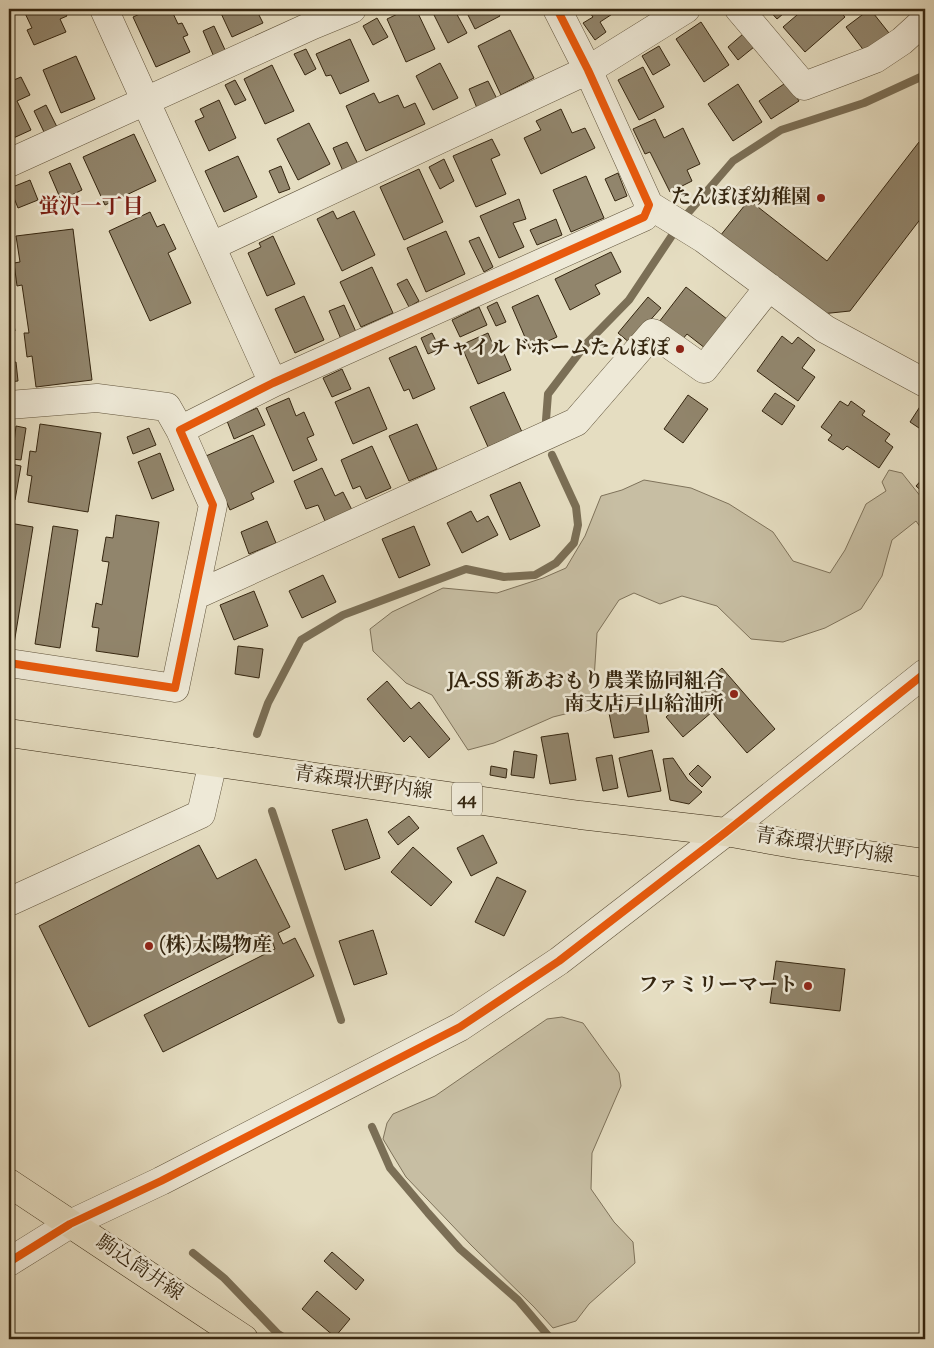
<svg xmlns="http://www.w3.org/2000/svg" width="934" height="1348" viewBox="0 0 934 1348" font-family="'Sorts Mill Goudy','Noto Serif JP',serif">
	<rect width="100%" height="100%" fill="#e5ddc1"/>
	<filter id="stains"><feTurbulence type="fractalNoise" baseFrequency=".004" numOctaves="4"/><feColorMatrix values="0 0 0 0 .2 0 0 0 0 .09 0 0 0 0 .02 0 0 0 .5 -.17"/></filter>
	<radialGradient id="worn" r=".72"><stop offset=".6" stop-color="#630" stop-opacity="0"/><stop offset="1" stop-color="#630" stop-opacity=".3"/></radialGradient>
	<!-- green -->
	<path fill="#c7bea3" stroke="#7e725a" d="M889,470L902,473L925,502V534L916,521L892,540L882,576L861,609L825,628L783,642L751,639L717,606L682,596L660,604L634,593L619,600L597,633L593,695L573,712L553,717L494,743L468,750L432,695L406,683L373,651L370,629L392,612L443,588L497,593L543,578L566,568L585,536L601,496L622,490L644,480L691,488L729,504L773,532L793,561L830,573L845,550L866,504L886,491L882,482Z
		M562,1017L583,1023L619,1073L621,1086L592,1153L591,1189L614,1222L633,1242L635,1263L589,1304L576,1321L553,1328L534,1307L471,1245L406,1177L383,1139L387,1123L393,1114L435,1096L547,1019Z"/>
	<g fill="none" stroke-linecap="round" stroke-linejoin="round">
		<!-- stream -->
		<path stroke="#7b6f56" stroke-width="8" d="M688,213L733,161L781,130L864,103L925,75
			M546,420L548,394L586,344L629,300L673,234
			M257,734L268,703L301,640L343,615L466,569L504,577L535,575L556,563L574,543L578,525L576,507L552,455
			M272,811L341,1020
			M372,1127L390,1168L428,1213L460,1249L518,1300L551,1339
			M193,1253L224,1278L278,1334L286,1339"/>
	</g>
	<!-- building -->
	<path fill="#91856c" stroke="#352610" d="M23,9H63L67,16L60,19L66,32L34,45L27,30L32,28Z
		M151,9H171L178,24L182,23L188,35L183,37L190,52L156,67L133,17Z
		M219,9H256L263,23L232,37Z
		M408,9H416L435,49L406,62L387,19Z
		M431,9H454L467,33L448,43Z
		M465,9H496L500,16L475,29Z
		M587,9H620L600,22L606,32L595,40L583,23L593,17Z
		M768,9H789L777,19Z
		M804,9H838L845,17L805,52L783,27Z
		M870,9L889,33L865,52L846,27Z
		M377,18L388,37L373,45L363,26Z
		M701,22L729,65L704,82L676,39Z
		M214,26L226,52L214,57L203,31Z
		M510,30L534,78L501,95L478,46Z
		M743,34L754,47L738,60L728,47Z
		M350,39L369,81L340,94L331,75L326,76L316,54Z
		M659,46L670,65L653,75L642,56Z
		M306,49L316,69L305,75L294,54Z
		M76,56L95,99L61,113L43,70Z
		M440,63L458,98L433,110L416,76Z
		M272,65L294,111L265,124L244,79Z
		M643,67L664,107L639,120L618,80Z
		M21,77L30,95L17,101L31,130L9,140V82Z
		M235,80L246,100L235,105L225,85Z
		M488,81L497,99L477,108L469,89Z
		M787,82L799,101L771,119L759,101Z
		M738,84L762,122L733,141L708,104Z
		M374,93L379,103L398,95L404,108L415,103L425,124L366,151L346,106Z
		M219,100L236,138L209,151L195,121L204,117L200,109Z
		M46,105L57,127L44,132L34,111Z
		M561,109L572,133L585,128L595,148L541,174L524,138L541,130L536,121Z
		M655,119L664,138L683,128L700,164L687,170L692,181L670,192L650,152L645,154L633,129Z
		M309,123L330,164L298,180L277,139Z
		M134,134L156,181L105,205L83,157Z
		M492,139L500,155L491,159L506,194L476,207L453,156Z
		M347,142L358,164L343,171L333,148Z
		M919,142L925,147V213L850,311L821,314L720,236L749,200L827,261Z
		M238,156L257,197L224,212L205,171Z
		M444,159L454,181L440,189L429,167Z
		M70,163L82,190L61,200L49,172Z
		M281,166L290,189L279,193L269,171Z
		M419,169L443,222L404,240L380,187Z
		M618,173L627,196L615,201L605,179Z
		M586,176L604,218L571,232L553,190Z
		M30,180L38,200L18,208L10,188Z
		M519,199L526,219L513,223L524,247L499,258L480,216Z
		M333,211L337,219L354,211L375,255L342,271L317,219Z
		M150,212L157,227L164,224L176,249L168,253L191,303L150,321L109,231Z
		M556,219L562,235L537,245L530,230Z
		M73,229L92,380L36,387L32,356L27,357L24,333H29L22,285L17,286L14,263L20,262L16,236Z
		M446,231L465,274L426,292L407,248Z
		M273,236L295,284L267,296L248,253L261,247L259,243Z
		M479,237L493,267L484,272L469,241Z
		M611,252L621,272L595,285L600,294L570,310L555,279Z
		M372,267L393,313L361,327L340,282Z
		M407,279L419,301L409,307L397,284Z
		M686,287L732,323L710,352L687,334L682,340L659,322Z
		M9,294L15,331L9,332Z
		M538,295L557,337L530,349L512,307Z
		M304,296L324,340L295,353L275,309Z
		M648,297L661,308L630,343L618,333Z
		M497,302L506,322L496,326L487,307Z
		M344,305L356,332L341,339L329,311Z
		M479,307L487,325L460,337L452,320Z
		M432,333L440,349L428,354L421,338Z
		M488,333L496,352L502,349L511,370L478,384L461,345Z
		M782,336L792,344L798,337L815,350L802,368L815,377L798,401L757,371Z
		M416,346L435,389L413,399L409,389L404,391L389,358Z
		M16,362L18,381L9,382V363Z
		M342,369L351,389L332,397L323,378Z
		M369,387L387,429L353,444L335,402Z
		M504,392L522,432L488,447L470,407Z
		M775,393L795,406L782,425L762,411Z
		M688,395L708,409L683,443L664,429Z
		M289,398L296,416L304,412L314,435L307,438L317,460L293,471L266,408Z
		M840,401L848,406L851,401L865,411L862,415L890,434L885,441L893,447L879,468L847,446L843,450L828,440L832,435L821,427Z
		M921,405L925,408V432L910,422Z
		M257,408L265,425L234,439L227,421Z
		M40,424L101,433L88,512L28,502L32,476L27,475L30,451L36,452Z
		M417,424L437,469L409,481L389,436Z
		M16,426L26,428L21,460L12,459Z
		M149,428L156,445L133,454L127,437Z
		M253,435L274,482L251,493L254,499L230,510L206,456Z
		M372,446L391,488L366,499L360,486L353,489L341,460Z
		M160,453L174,490L152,499L138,462Z
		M11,464L21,466L15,500L9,499V478Z
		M322,468L335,496L343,492L352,510L325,521L318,505L306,509L294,481Z
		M925,476V494L916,486Z
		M520,482L540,526L510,540L490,495Z
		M471,511L477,522L488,516L498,535L462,553L447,523Z
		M116,515L159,522L138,657L96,651L99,628L92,627L96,603L102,605L109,562L102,561L106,537L113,538Z
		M267,521L276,543L249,554L241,532Z
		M9,523L33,527L14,644L9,643Z
		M53,526L78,530L60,648L35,644Z
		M414,526L430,565L399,578L382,539Z
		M323,575L336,602L302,618L289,591Z
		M254,591L268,626L234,640L220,605Z
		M238,646L263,649L259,678L235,674Z
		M722,668L775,729L747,753L712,712L683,737L666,717Z
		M387,681L411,709L419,702L450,739L429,758L410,736L404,742L367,699Z
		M644,702L649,732L614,738L608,708Z
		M568,733L576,780L550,784L541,737Z
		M652,750L661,791L628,797L619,758Z
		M514,751L537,755L534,778L511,775Z
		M612,755L618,788L603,791L596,758Z
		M673,758L688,780L702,792L689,804L670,800L663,759Z
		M698,765L711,777L702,787L689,774Z
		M491,766L507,769L506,778L490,775Z
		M409,816L419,828L398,845L388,832Z
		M367,819L380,858L345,870L332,830Z
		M483,835L497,863L471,876L457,848Z
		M199,845L217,879L256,859L290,927L278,933L283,944L295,938L314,976L163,1052L144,1015L275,949L270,936L89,1027L39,926Z
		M413,847L452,882L431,906L391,872Z
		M497,877L526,891L504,936L475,922Z
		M373,930L387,974L354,985L339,941Z
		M776,961L845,969L840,1011L770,1003Z
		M332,1252L364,1280L356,1290L324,1261Z
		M317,1291L350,1319L335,1337L302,1309Z"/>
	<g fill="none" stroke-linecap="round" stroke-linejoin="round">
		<defs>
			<path id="minor" d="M104,9L273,383
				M739,9L804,86L875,59L902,41L925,20
				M9,163L313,25L352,9
				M649,205L704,239L825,329L925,383
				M212,246L588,70L686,9
				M9,405L97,398L167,407L180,430
				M194,596L576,422L653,333L704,369L769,287
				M9,663L175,688L213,505L180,430L273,383L644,217L649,205L588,70L557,9
				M11,901L201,814L213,762
				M9,1262L70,1224L161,1181L460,1027L559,961L726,832L925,673"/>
			<path id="major" d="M9,733L580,815L726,832L799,845L925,863
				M9,1183L244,1339"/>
		</defs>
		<!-- minor casing -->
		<use href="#minor" stroke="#61543c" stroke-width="29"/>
		<!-- major casing -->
		<use href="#major" stroke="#352610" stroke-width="29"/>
		<!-- minor -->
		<use href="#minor" stroke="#eee9d7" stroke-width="28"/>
		<!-- major -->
		<use href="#major" stroke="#e5ddc1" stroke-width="28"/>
		<defs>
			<path id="cycleway" d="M9,663L175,688L213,505L180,430L273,383L644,217L649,205L588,70L557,9
				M9,1262L70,1224L161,1181L460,1027L559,961L726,832L925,673"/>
		</defs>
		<!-- cycleway casing -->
		<use href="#cycleway" stroke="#eee9d7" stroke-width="11"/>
		<!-- cycleway -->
		<use href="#cycleway" stroke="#e8590c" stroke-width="8"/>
	</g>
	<!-- markers -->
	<g fill="#8f2418" stroke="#eee9d7" stroke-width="2">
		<circle cx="821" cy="198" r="5"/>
		<circle cx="680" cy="349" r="5"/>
		<circle cx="734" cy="694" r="5"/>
		<circle cx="149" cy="946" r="5"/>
		<circle cx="808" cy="986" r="5"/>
	</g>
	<g text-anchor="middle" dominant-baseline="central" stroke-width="5" stroke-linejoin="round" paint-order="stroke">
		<!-- shield labels -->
		<rect fill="#eee9d7" stroke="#6c604c" stroke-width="1" x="452" y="782.5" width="30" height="33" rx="4"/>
		<g font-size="19" font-weight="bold" fill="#352610">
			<text x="467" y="799">44</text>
		</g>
		<!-- poi labels -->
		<g font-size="20" font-weight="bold" fill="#352610" stroke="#eee9d7" text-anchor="end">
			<text x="811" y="198">たんぽぽ幼稚園</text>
			<text x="670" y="349">チャイルドホームたんぽぽ</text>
			<text x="724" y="682">JA-SS 新あおもり農業協同組合<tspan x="724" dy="23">南支店戸山給油所</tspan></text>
			<text x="159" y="946" text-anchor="start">(株)太陽物産</text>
			<text x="798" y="986">ファミリーマート</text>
		</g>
		<!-- street labels -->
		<g font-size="20" fill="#352610" stroke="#eee9d7">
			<text transform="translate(363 784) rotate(8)">青森環状野内線</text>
			<text transform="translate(824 847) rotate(9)">青森環状野内線</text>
			<text transform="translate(139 1269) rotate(34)">駒込筒井線</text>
		</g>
		<!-- neighbourhood labels -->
		<g font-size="21" font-weight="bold" fill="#7a1f14" stroke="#eee9d7">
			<text x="91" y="208">蛍沢一丁目</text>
		</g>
	</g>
	<!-- margin -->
	<rect width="934" height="1348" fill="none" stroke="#e5ddc1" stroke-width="30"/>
	<rect x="10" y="10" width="914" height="1328" fill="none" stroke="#352610" stroke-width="2.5"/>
	<rect x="15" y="15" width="904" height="1318" fill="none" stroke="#352610"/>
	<rect width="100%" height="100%" filter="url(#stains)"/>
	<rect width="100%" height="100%" fill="url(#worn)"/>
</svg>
